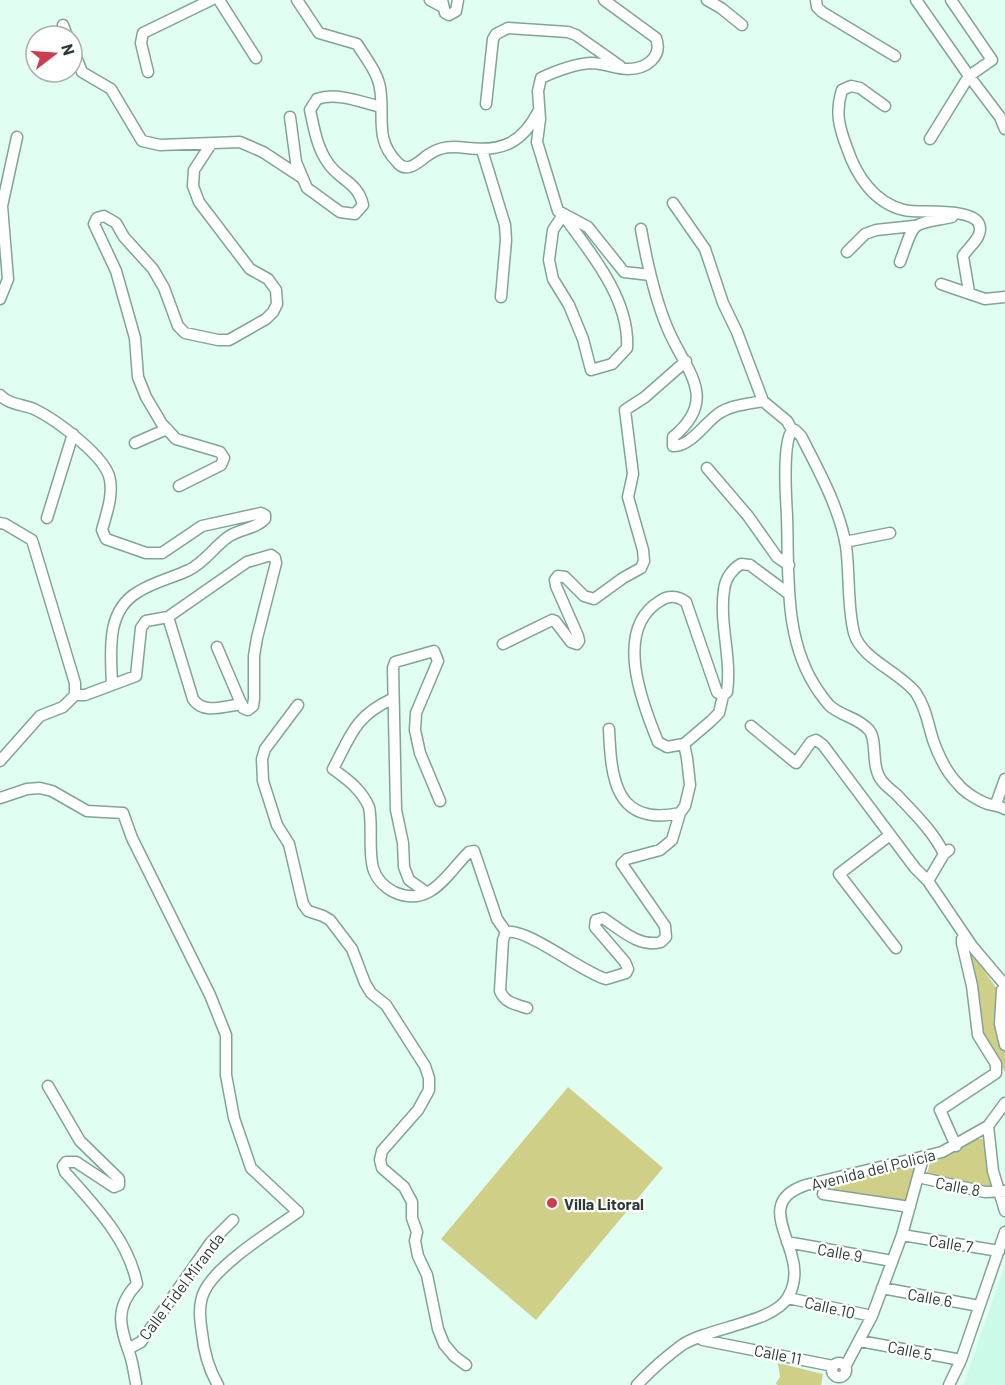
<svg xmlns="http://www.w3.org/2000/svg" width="1005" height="1385" viewBox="0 0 1005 1385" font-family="Barlow,sans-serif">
	<rect width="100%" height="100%" fill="#e0fef2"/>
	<!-- built -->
	<path fill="#ccfae8" d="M1005,1265V1385H962L966,1378Z"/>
	<!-- green -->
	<path fill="#cfcf87" d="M966,944L997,989L999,1042L1005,1051V1072L985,1042Z
		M568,1087L663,1168L536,1320L441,1239Z
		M976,1139H982L988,1146L992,1186L989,1187L929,1177L927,1174L931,1159Z
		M912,1164H917L909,1200L904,1203L823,1189L827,1185Z
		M778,1363L823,1374L821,1385H777L776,1383L780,1377Z"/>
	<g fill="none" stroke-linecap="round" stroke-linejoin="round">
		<defs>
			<path id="minor" d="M219,0L256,58
				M297,0L319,33L357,44C365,57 378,73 380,88C385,116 374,139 397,162C400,166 404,168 409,167C417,165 422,159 428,155C441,146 452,146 467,148C502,152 522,143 538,112
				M430,0L443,7
				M442,0L445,13L449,15L456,11L458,0
				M604,0L656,38C663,57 646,69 628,69C615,69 604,63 591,63C574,64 556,71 541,78L538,91L540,119L537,142L558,211L588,227L624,272L650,275
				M707,0L721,8L742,25
				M816,0L817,7L822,12L895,56
				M916,0L969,76L1000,117L1005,129
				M63,25L67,36
				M72,47L82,72L111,89L142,141L160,145L240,142L263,152L301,177
				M148,72L141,43L143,33L211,0
				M486,104L493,39L496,34L508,28L568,32L576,35L620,66
				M885,106L860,88L851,86L842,90C835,112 839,127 847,148C856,175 874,203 904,210C919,214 972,207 979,224C984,237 969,246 963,256L969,292
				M290,117L296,162L307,188L340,212L355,214L363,205C358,182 339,180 328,163C317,148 314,128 310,110L317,99C337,92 361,102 381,107
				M930,139L969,76L992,60L951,0
				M482,150L505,225L506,240L501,297
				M673,203L705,249L723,303L737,332L763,401L787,421L792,430H795L801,436C819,471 839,507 846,546C850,575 847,605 854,633C861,659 900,672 916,693C926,708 928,724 933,740C938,754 947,773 958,784C964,792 979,801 988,804C995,806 998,805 1005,809
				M563,215C590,252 630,299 627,348L612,364L591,370L583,339L569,305L553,279L549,260L553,230Z
				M641,229C647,263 654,296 667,327C684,370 721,397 673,437V446C690,447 705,423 718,414C730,405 749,404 763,401
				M847,252L865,234L876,230L914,226
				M900,262C916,219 908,226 952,217
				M941,284L985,299L1005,297
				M0,299L8,279L2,206L17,137
				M0,395C10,405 22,404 34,409C55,419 107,457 110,480C113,497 106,515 102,530L106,539L146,553H162L202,526L261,513L265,515V519C256,529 239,529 228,537C214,547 205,562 189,570C172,578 153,582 138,592C105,611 111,653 112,685
				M792,430C782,445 786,497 787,516C789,575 783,641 819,692C822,696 826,702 830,706C841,716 859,718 869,730C878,740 870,766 882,781C886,786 891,790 896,794C912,811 934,832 944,854
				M135,443L167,429
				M707,468L748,516L777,557L789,565
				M179,486L221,465L224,458L220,452L176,439L162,424L146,397L138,377L135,338L122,292L116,271L94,224L97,218L104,216L116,223L124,237L153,269L164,288L178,326L185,333L218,340H229L266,319L273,312L277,304L276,290L268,279L250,269L199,202L193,186L194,170L211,144
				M47,518L73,434
				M0,523L5,524L32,540L75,683V695L63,707L40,716L0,761
				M845,542L890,533
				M168,617L193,699C203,715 225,706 242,704
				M503,644L552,620L555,621L571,642L577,644L579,641L578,636L556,586L555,580L558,576L565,577L584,596L594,599L623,578L641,568L644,561L643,550L628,497L633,474L625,410L645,397L686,361
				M75,695H85L136,676L141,628L146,621L168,617L247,562L271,555L275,558L276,563L257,638L254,656V699L253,706L248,710L243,708L217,647
				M723,696L719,713L711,721L684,744L667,747L658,742C642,703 613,629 660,601C668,595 678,596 686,602L717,692L723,696L727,692C732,658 719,624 724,590C725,579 732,569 741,564L750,565L789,594
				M392,699C355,716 351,735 333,769C348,780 361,789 369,807C373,827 368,848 373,868C376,878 384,887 394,892C431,909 448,872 469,852L474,851L497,919L506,932
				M298,705L265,749L262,759L263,781L277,825L289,844L303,904L308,911L323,916L330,920L352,949L365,983L371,993L386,1005L425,1066L429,1078V1090L418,1110L382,1151L380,1160L382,1168L404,1187L412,1202V1218L417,1232L415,1241L418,1256L427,1275L438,1329L444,1344L454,1356L466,1365
				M751,726L796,763L811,742L816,740L823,745L915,868L928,881L972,946L1005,985
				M609,729C611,778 615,827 680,813
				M0,798L27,789L40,788L52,791L87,811L123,813L132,838L210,995L226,1035V1075L234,1118L251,1168L298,1212C274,1229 216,1265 204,1292C198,1305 200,1320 202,1333C204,1353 208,1368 218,1385
				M996,804L1005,779
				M890,835L839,874L896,948
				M928,881L944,854L949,850
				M426,892L409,880L404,867L403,843L396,810L393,668L395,662L434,651L438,661L416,713L415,730L420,753L440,801
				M1005,987L1002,990L1000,1024L1005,1045
				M527,1008C515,1004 505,1003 500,991L503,940L506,932C526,927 583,973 606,979L626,973L628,969L625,962L595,927L596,920L603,918C620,929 639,948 661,942L666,937L665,926L622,864L627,859L660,850L672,840L680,813L685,806L690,785L687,758L684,744
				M48,1086L80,1141L119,1179V1185L114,1187L76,1162H66L63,1166L65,1172C95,1206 128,1239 137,1284C114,1308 120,1327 130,1355C133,1364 134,1374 136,1383
				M988,1126L993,1171L1005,1211
				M956,1146L940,1110L996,1073V1064L978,1035L972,986L962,943V939L965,936
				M918,1177L985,1192L1005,1191
				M823,1194L910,1207
				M902,1235L999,1251
				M787,1242L892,1261
				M882,1288L979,1306
				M788,1298L872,1316
				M700,1338L703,1340L833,1366
				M860,1341L961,1360
				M128,1349L141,1342L211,1242L233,1220
				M832 1370a7 7 0 1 1 14 0a7 7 0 1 1-14 0Z
				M845,1367L872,1316L902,1235L923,1158
				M637,1385C650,1371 667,1356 682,1345C709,1327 774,1323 788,1297C795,1285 796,1270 792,1257C785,1228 763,1199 806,1185L942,1152L988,1126L1005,1103
				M949,1385L961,1360L1005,1232"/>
		</defs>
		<!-- minor casing -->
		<use href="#minor" stroke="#81a496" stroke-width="13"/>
		<!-- minor -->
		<use href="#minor" stroke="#fff" stroke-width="10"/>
	</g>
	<!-- markers -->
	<circle fill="#cd3c51" stroke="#fff" stroke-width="2" cx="552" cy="1203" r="6"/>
	<g text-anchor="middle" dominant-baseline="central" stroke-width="4.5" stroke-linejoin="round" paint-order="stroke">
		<!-- street labels -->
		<g font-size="16" fill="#2a3933" stroke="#fff">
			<text transform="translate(873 1169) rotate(-14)">Avenida del Policía</text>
			<text transform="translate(958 1186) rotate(11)">Calle 8</text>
			<text transform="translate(951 1243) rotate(9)">Calle 7</text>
			<text transform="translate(840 1252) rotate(10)">Calle 9</text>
			<text transform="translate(181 1286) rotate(-53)">Calle Fidel Miranda</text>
			<text transform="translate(930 1297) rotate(10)">Calle 6</text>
			<text transform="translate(830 1307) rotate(13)">Calle 10</text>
			<text transform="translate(910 1350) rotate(11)">Calle 5</text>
			<text transform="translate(778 1354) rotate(11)">Calle 11</text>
		</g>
		<!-- poi labels -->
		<g font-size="16" font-weight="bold" fill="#2a3933" stroke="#fff" text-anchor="start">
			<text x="564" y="1203">Villa Litoral</text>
		</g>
	</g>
	<!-- north arrow -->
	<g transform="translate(54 54) rotate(73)"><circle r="28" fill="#ffffff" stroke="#aab0ad" stroke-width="1.5"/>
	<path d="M0-4.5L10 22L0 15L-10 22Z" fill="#cd3c51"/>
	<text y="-9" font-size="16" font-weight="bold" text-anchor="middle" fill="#2a3933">N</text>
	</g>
</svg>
